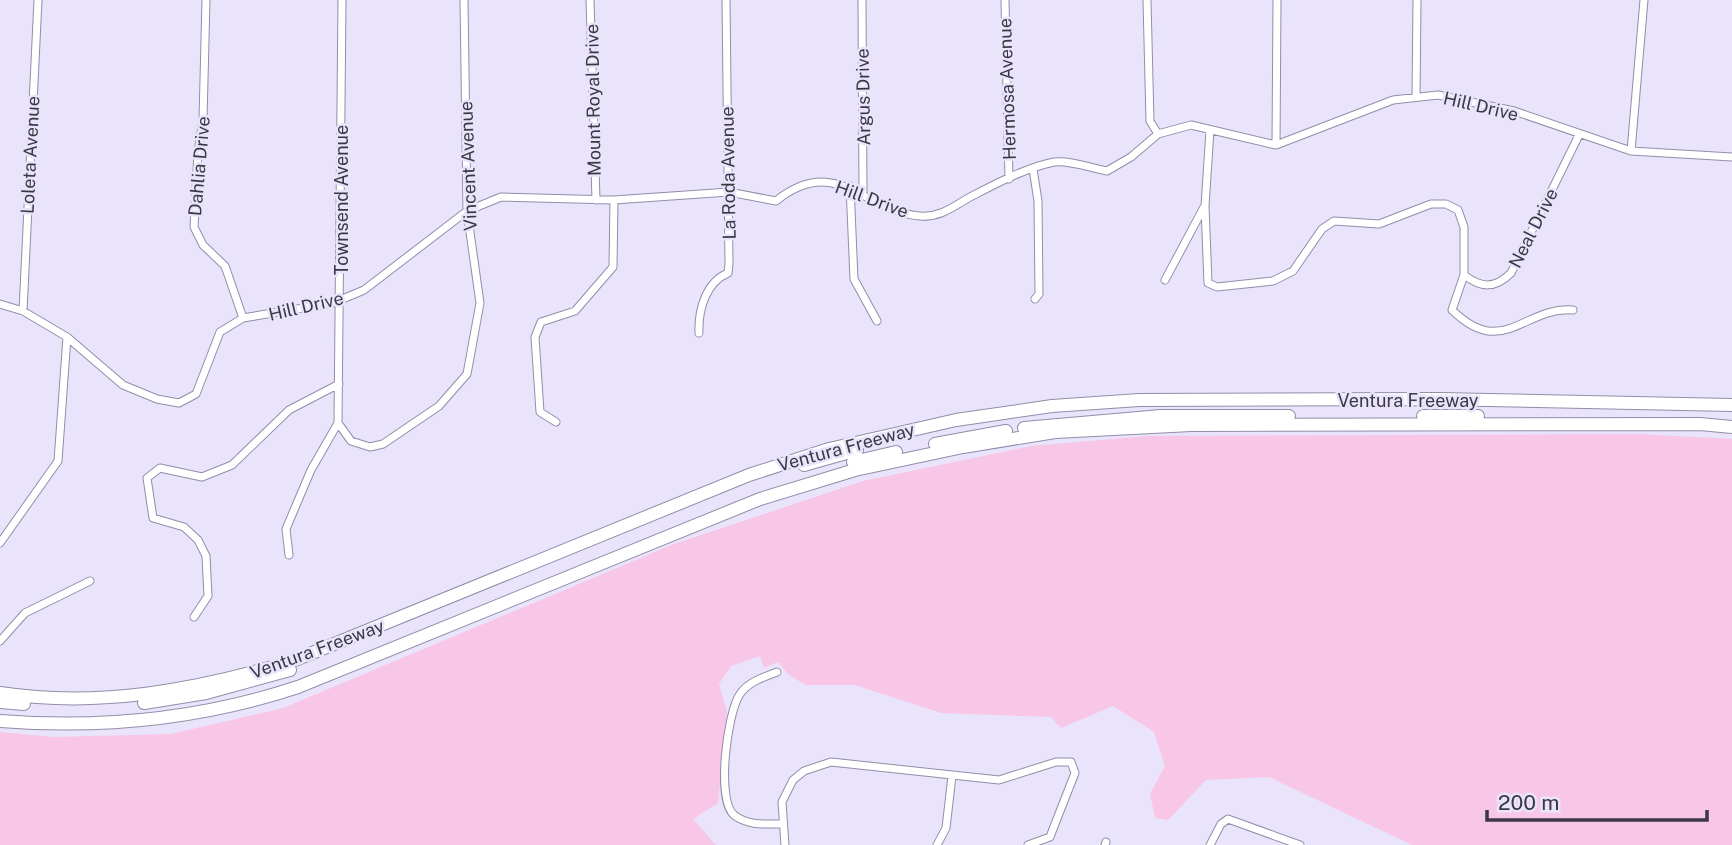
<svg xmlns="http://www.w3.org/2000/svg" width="1732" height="845" viewBox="0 0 1732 845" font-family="'Public Sans',sans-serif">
	<rect width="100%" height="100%" fill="#e9e4fc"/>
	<!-- green -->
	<path fill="#f8c6e6" d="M1639,434L1732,439V845H1412L1269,777L1206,780L1168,820L1155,818L1150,794L1165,766L1154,732L1113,706L1061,728L1051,717L941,713L855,685H806L789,675L778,662L764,668L760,656L731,666L719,684L727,712L718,803L693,819L716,845H0V732L53,737L171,734L283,708L674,544L863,481L1031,446L1148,436Z"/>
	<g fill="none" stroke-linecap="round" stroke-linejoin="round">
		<defs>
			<path id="street" d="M206,0L203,120L198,152L194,227L203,245L225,266L243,318
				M590,0L596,200
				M862,0L863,194
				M1005,0L1009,179
				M1147,0L1150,121L1158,134
				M1416,97L1417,0
				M1210,130L1205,206L1208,283L1217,287L1273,281L1293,271L1322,229L1334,221L1379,224L1431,204H1446L1458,210L1464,227V275L1452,310C1503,360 1524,306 1573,310
				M1276,145L1277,0
				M1631,151L1644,0
				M1033,169L1038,201L1039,294L1035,299
				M850,186L854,279L877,321
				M1464,275C1481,288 1495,289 1511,273L1579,135
				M1165,280L1204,207
				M0,304L23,311L67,337L123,385L157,399L179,403L196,394L220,332L243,318L333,303L364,290L467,211L501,197L614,200L729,192L776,201C836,153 863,211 920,216C942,218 956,204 974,195C997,183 1028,167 1054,162C1069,160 1091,168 1107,171L1131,157L1158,134L1191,125L1276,145L1393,100L1438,95L1514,111L1631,151L1732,157
				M23,311L38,0
				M699,333C698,310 706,282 728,273L729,264L726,0
				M556,422L540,412L535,337L541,322L575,311L613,267L614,200
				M338,423L351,441L370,447L383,444L439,406L467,374L480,303L467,211L464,0
				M0,543L58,461L67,337
				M289,555L286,529L311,470L338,423L342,0
				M194,617L208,596L206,556L198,540L184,527L153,518L147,478L160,468L202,477L232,465L289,410L339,384
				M0,641L25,613L90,581
				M777,672C764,677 748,682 740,694C727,713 716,800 734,815C748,826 766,824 782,824
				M785,845L782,802L793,780L804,771L831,762L999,780L1056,762H1071L1075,773L1053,829L1050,837L1028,845
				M937,845L946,828L952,776
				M1105,845L1106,842
				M1210,845L1221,824L1228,819L1300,845"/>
			<path id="highway" d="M1423,416H1478
				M1024,428L1161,416H1289
				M935,444L1006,431
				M853,462L896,452
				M804,465L857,450
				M0,693C99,708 195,690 290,662L749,475L829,449L956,420L1052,406L1139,400L1439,399L1732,405
				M0,702L24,704
				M144,703L206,693L290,670
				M0,721C102,729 201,719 298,687L760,499L855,470L963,447L1055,432L1191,425L1700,424L1732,427"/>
		</defs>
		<!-- street casing -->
		<use href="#street" stroke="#938da8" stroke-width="9"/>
		<!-- highway casing -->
		<use href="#highway" stroke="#938da8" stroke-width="14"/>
		<!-- street -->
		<use href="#street" stroke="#fff" stroke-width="7"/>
		<!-- highway -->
		<use href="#highway" stroke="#fff" stroke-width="12"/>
	</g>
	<g text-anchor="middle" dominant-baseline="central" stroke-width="5" stroke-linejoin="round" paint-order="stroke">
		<!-- street labels -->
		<g font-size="18" fill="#3b3844" stroke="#e9e4fc">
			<text transform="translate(1007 89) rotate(-92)">Hermosa Avenue</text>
			<text transform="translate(863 97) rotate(-91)">Argus Drive</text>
			<text transform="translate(593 100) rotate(-91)">Mount Royal Drive</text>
			<text transform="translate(1481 106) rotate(13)">Hill Drive</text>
			<text transform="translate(30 155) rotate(-87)">Loleta Avenue</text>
			<text transform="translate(199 166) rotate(-85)">Dahlia Drive</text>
			<text transform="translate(468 166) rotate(-92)">Vincent Avenue</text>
			<text transform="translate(728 173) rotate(-91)">La Roda Avenue</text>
			<text transform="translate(872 199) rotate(20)">Hill Drive</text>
			<text transform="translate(341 200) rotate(-90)">Townsend Avenue</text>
			<text transform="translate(1533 228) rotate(-63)">Neal Drive</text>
			<text transform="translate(306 306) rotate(-13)">Hill Drive</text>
			<text x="1408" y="400">Ventura Freeway</text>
			<text transform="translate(846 447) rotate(-15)">Ventura Freeway</text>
			<text transform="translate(317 649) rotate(-20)">Ventura Freeway</text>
		</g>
	</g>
	<!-- scale -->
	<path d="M1487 810v10h220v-10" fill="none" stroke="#3b3844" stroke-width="3.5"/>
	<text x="1498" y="810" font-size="21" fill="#3b3844" stroke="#e9e4fc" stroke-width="5" paint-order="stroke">200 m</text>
</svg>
